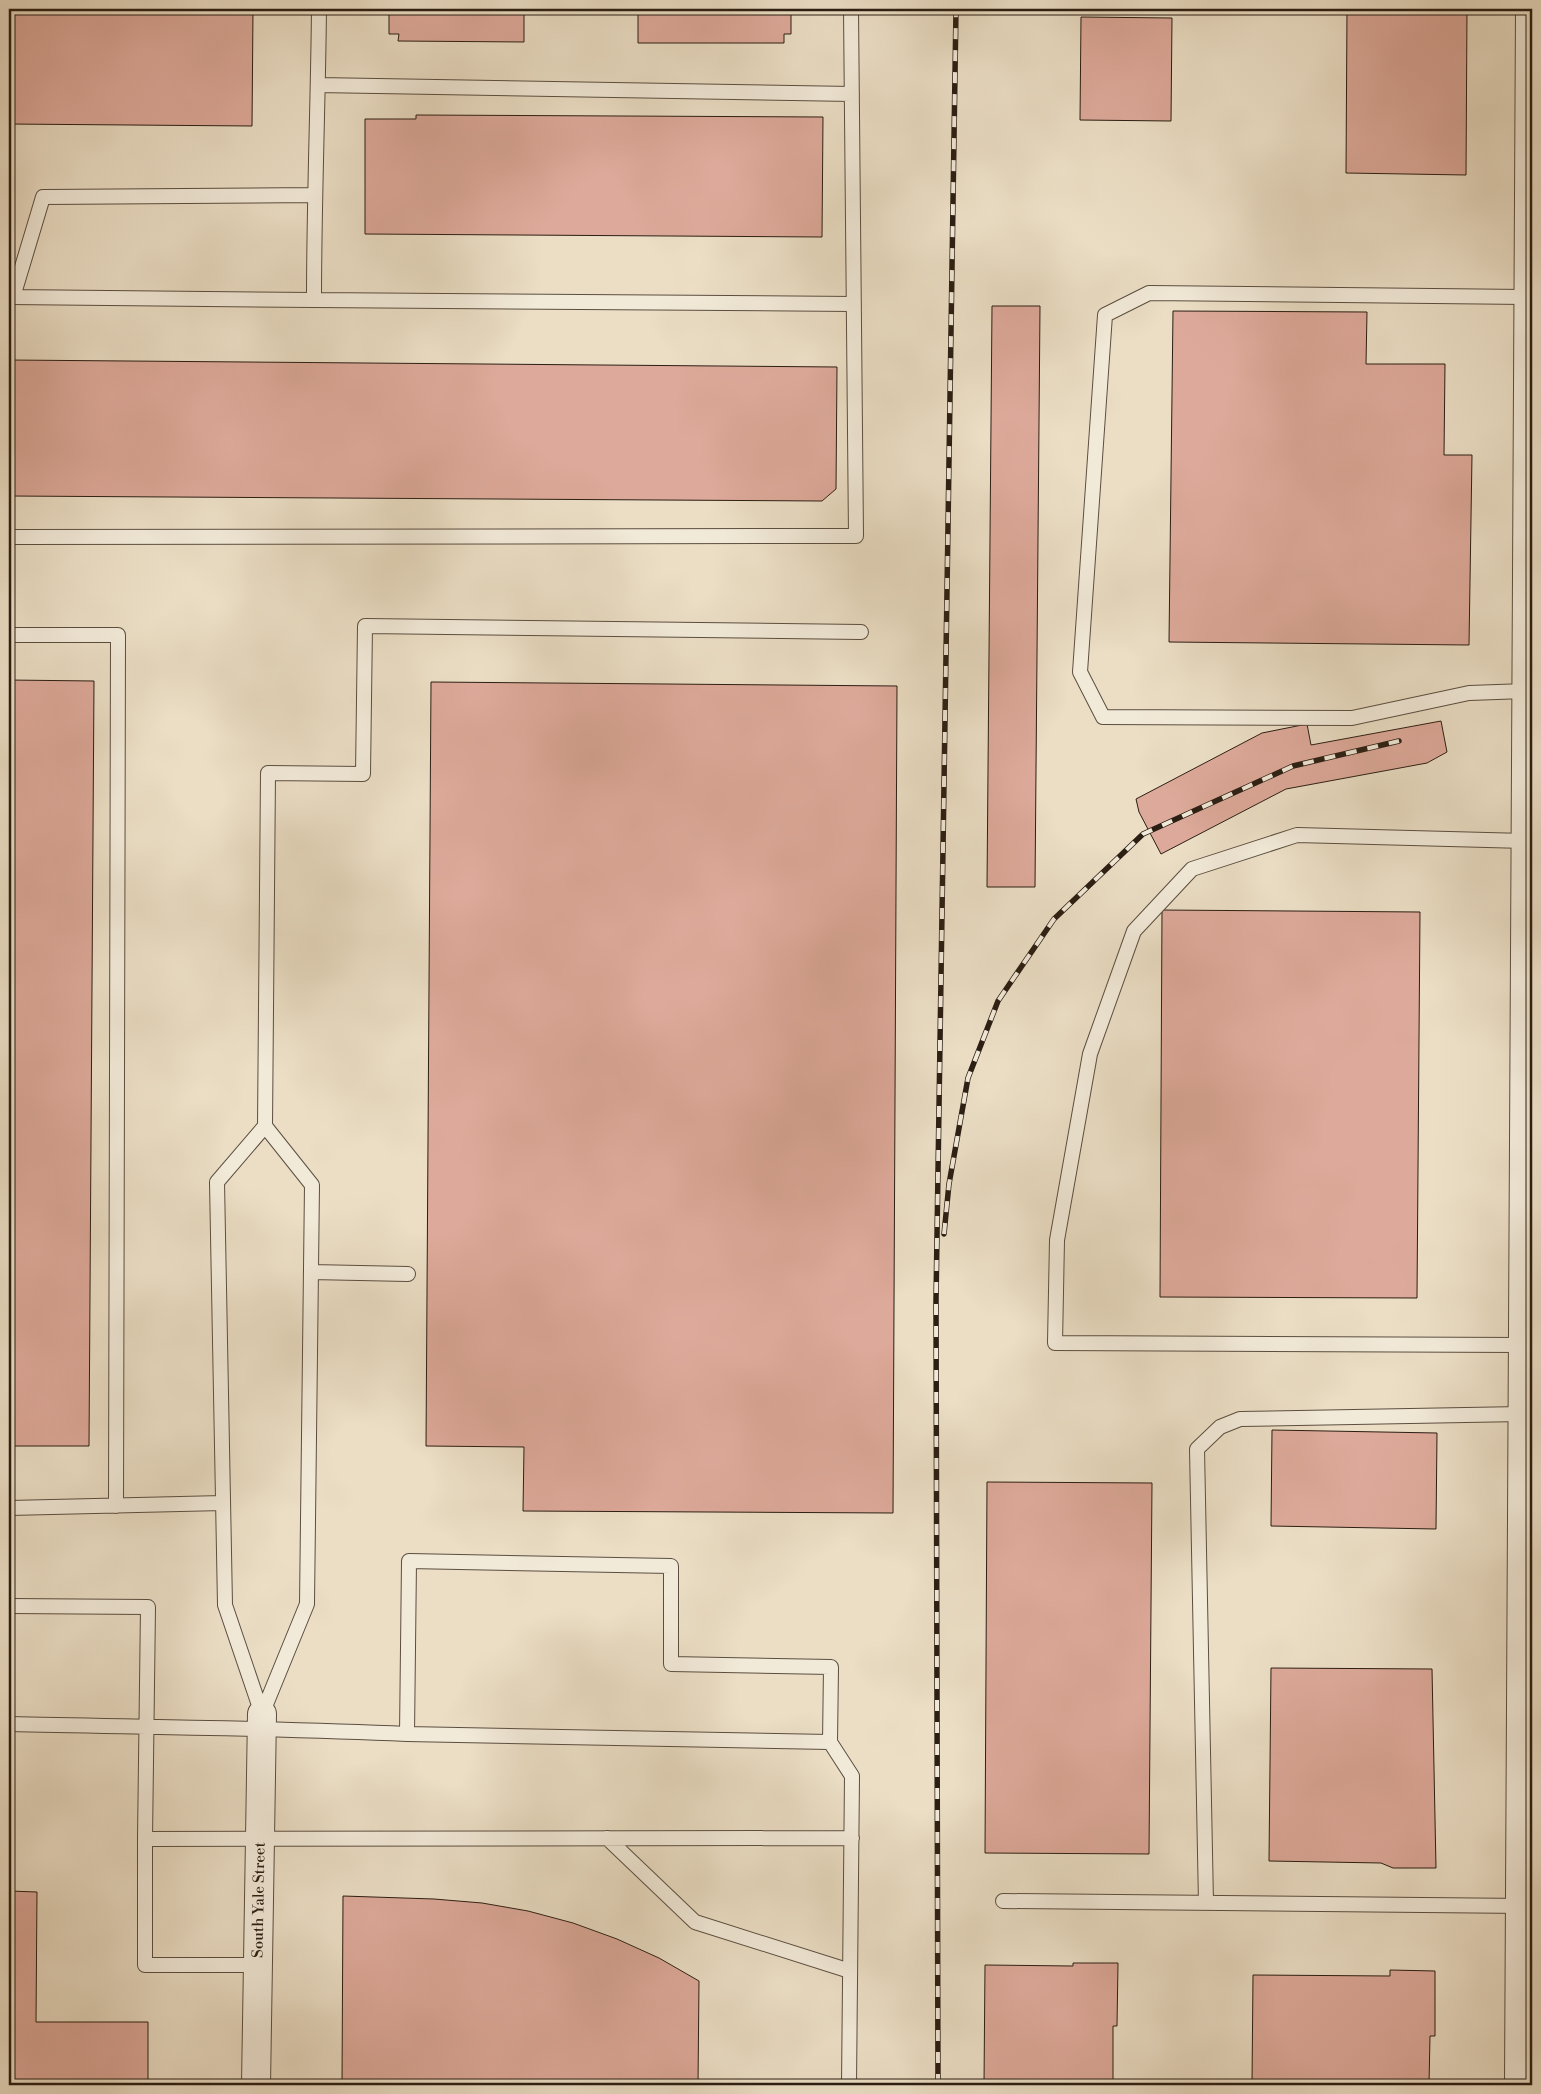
<svg xmlns="http://www.w3.org/2000/svg" width="1541" height="2094" viewBox="0 0 1541 2094" font-family="'Libre Bodoni',serif">
	<rect width="100%" height="100%" fill="#ebdec5"/>
	<filter id="stains"><feTurbulence type="fractalNoise" baseFrequency=".004" numOctaves="4"/><feColorMatrix values="0 0 0 0 .2 0 0 0 0 .09 0 0 0 0 .02 0 0 0 .5 -.17"/></filter>
	<radialGradient id="worn" r=".72"><stop offset=".6" stop-color="#630" stop-opacity="0"/><stop offset="1" stop-color="#630" stop-opacity=".3"/></radialGradient>
	<!-- building -->
	<path fill="#dda99a" stroke="#2b1e13" d="M9,9H253L252,126L9,124Z
		M389,9H524V42L398,41L399,34H389Z
		M638,9H791V34H784V43H638Z
		M1347,9H1467L1466,175L1346,173Z
		M1081,17L1172,18L1171,121L1080,120Z
		M416,115L823,117L822,237L365,234V119H416Z
		M992,306H1040L1035,887H987Z
		M1173,311L1367,312L1366,364H1445L1444,455H1472L1469,645L1169,642Z
		M9,360L837,367L836,489L822,501L9,496Z
		M9,680L94,681L89,1446H9Z
		M431,682L897,686L893,1513L523,1511L524,1447L426,1446Z
		M1441,721L1447,752L1427,763L1286,789L1161,854L1139,812L1136,799L1262,733L1307,724L1311,745Z
		M1162,910L1420,912L1417,1298L1160,1297Z
		M1272,1430L1437,1433L1436,1529L1271,1526Z
		M987,1482L1152,1483L1149,1854L985,1853Z
		M1271,1668L1432,1669L1436,1868H1393L1381,1863L1269,1861Z
		M9,1891L37,1892L36,2022H148V2085H9Z
		M343,1896L434,1899L482,1903L528,1911L573,1923L617,1939L659,1958L699,1981L698,2085H342Z
		M1073,1963H1118L1117,2026H1113V2085H984L985,1965L1073,1966Z
		M1390,1970L1435,1971V2036H1430L1429,2085H1252L1253,1975L1390,1976Z"/>
	<g fill="none" stroke-linecap="round" stroke-linejoin="round">
		<defs>
			<path id="service" d="M318,85L852,94
				M9,297L314,300C314,203 318,106 319,9
				M13,297L43,197L314,195
				M314,300L854,304
				M9,537L856,536L851,9
				M9,635H118L116,1506
				M1526,691L1469,693L1352,718L1103,717L1080,672L1105,315L1149,293L1528,297
				M265,1126L312,1185L307,1604L262,1714L225,1605L217,1182Z
				M265,1126L268,773L363,774L365,626L861,632
				M311,1272L408,1274
				M1522,1345L1055,1343L1057,1240L1090,1054L1134,931L1192,869L1297,835L1525,841
				M9,1508L223,1503
				M9,1606L148,1607L145,1839V1965H258
				M9,1724C142,1727 274,1728 407,1734
				M830,1742L407,1734L409,1561L671,1566V1664L831,1667L830,1742L852,1776L849,2085
				M607,1838L695,1922L850,1971
				M145,1839L852,1838
				M1003,1901L1525,1906
				M1206,1903L1197,1449L1220,1427L1240,1419L1522,1414"/>
			<path id="minor" d="M256,2085L262,1714"/>
			<path id="tertiary" d="M1519,2085L1530,9"/>
		</defs>
		<!-- service casing -->
		<use href="#service" stroke="#5b4e40" stroke-width="16"/>
		<!-- minor casing -->
		<use href="#minor" stroke="#5b4e40" stroke-width="30"/>
		<!-- tertiary casing -->
		<use href="#tertiary" stroke="#5b4e40" stroke-width="30"/>
		<!-- service -->
		<use href="#service" stroke="#f2ead9" stroke-width="14"/>
		<!-- minor -->
		<use href="#minor" stroke="#f2ead9" stroke-width="28"/>
		<!-- tertiary -->
		<use href="#tertiary" stroke="#f2ead9" stroke-width="28"/>
		<defs>
			<path id="rail" d="M944,1234L949,1184L968,1078L998,1001L1054,919L1143,834L1293,766L1399,741
				M938,2085L936,1301L956,9"/>
		</defs>
		<!-- rail casing -->
		<use href="#rail" stroke="#2b1e13" stroke-width="5.5"/>
		<!-- rail -->
		<use href="#rail" stroke="#f2ead9" stroke-width="4" stroke-dasharray="11" stroke-linecap="butt"/>
	</g>
	<g text-anchor="middle" dominant-baseline="central" stroke-width="5" stroke-linejoin="round" paint-order="stroke">
		<!-- street labels -->
		<g font-size="15" fill="#2b1e13" stroke="#f2ead9">
			<text transform="translate(259 1900) rotate(-89)">South Yale Street</text>
		</g>
	</g>
	<!-- margin -->
	<rect width="1541" height="2094" fill="none" stroke="#ebdec5" stroke-width="30"/>
	<rect x="10" y="10" width="1521" height="2074" fill="none" stroke="#2b1e13" stroke-width="2.5"/>
	<rect x="15" y="15" width="1511" height="2064" fill="none" stroke="#2b1e13"/>
	<rect width="100%" height="100%" filter="url(#stains)"/>
	<rect width="100%" height="100%" fill="url(#worn)"/>
</svg>
